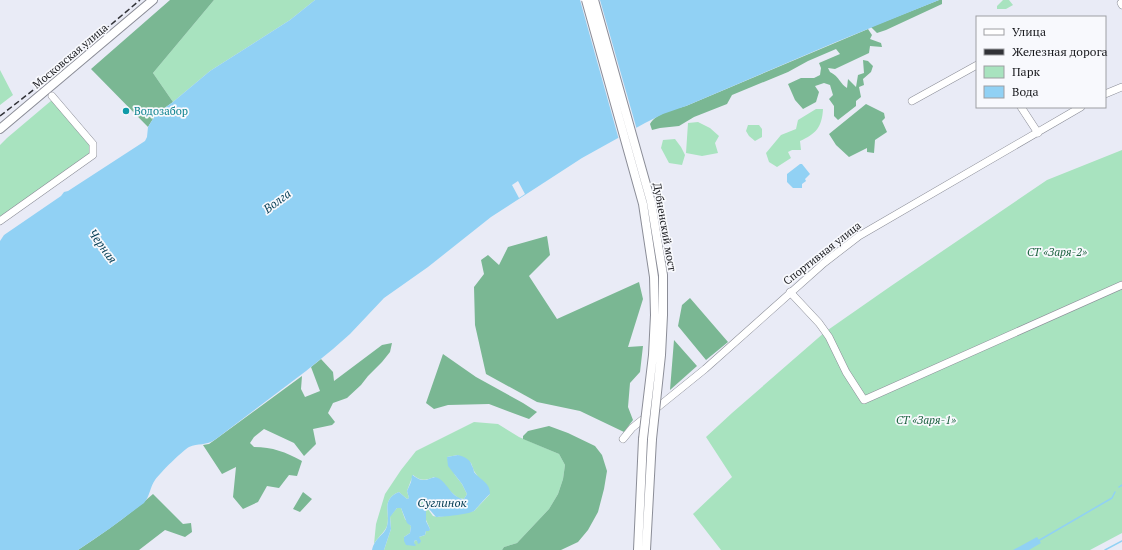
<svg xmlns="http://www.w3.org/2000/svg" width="1122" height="550" viewBox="0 0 1122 550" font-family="'PT Serif',serif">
	<rect width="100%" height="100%" fill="#e9ebf6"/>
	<!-- green -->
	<path fill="#a8e3bf" d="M214,0H315L290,20L210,71L173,102L153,73Z
		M1003,0H1009L1013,5L1006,9H997V6Z
		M0,70L13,95L0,105Z
		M52,100L91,144L90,153L0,219V145L7,138Z
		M816,109H823C822,127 816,134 800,141L801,150H792L788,152L791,158L777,167L769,162L766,153L781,135L796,129L798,120Z
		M698,122L710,128L719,136L715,143L718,153L702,156L686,153L688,123Z
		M748,125H759L762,129V137L755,141L749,136L746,131Z
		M675,139L681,147L685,155L682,165L669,163L661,148L663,140Z
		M1122,150V533L1090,550H721L693,514L732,477L706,437L732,413L825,332L891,286L1047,180Z
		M474,422L498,424L519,437L559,454L565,465L563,479L558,494L549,509L517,543L504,547L502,550H384L391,529L390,516L397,508H401L405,519L411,526L410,533L404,537L411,545H413L415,540L417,541L419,537L425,535L426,531L430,529L426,520V511L420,503L421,502H423L433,516L438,517L474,511L490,494L474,471L471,463L458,455L447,457L455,475L462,484L467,494L464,499L458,498L434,477C425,481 421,481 413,475L407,491L409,498L407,499L399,492C380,500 391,513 387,526C385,532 377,538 374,544L376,524L385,494L401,470L416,451Z"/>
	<!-- forest -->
	<path fill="#7ab793" d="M170,0H214L153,73L173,102L156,114L148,127L91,69Z
		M939,0H942V4L886,30L877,33L871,27Z
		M868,29L872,35L870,39L881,43L882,47L870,46L869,53L835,69L828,68L830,72C840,77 840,84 847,88L848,79L856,87L858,75L864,73L863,60L868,61L873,66L871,72L863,79L864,85L859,87L861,97L856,101V106L838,120L834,116V106L829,99L833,95L830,85L824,83L815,86L819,92L816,102L803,109L795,100L788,84L801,78H814L820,75L821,68L819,63L840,54L836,49L808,61L788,72L732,95L727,104L694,117L679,126L660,128L652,130L650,124C656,113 675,109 686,106Z
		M866,104L884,113L885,118L882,121L887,132L875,140L874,153L867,152V148L849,157L836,145L829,134Z
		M547,236L550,255L529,276L557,319L639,282L643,299L628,347L643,346L640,372L630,383L628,407L633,420L624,432L580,411L537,402L486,374L475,325L474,287L484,274L481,260L488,255L499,265L508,247Z
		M690,298L728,342L706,360L678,326L682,305Z
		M674,340L697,366L670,390Z
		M392,343L390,352L382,362L368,376L361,385L347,398L333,403L328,413L335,422L332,425L313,429L316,444L304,456L294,443L264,429L254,437L250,443L254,447C273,447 285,452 302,461L297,476L289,475L279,488L267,486L258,502L243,509L233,497L236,467L222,474L203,445L209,444L216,439L302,376L301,389L305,397L320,391L311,367L321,359L333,372L334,381L382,345Z
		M443,354L476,377L523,403L537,412L529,419L489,404L448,405L434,409L426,403Z
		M549,426L568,433L595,446L602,455L607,471L604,489L598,512L588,530L578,542L561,550H502L504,547L517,543L549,509L558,494L563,479L565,465L559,454L523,439V436L528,431Z
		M303,492L312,499L300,512L293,509Z
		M153,494L183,524L191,523L192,532L185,537L165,530L139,550H78C104,533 129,515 153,494Z"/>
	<!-- water -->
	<path fill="#91d1f4" d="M315,0H939L836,42L686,106L663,114L645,123L582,158L491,217L428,267L384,298L350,334L333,349L306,371L216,439C206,446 198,443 189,447C181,452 161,472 155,480C150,487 150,496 144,503L109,529L78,550H0V241L4,235L61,196L64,192L68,191L145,141L147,137L148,127L156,114L173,102L210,71L290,20Z
		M800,164H802L810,174L805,179L806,181L802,184V188H793L787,182V174Z
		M458,455C465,457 470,459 472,466C473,467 474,471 474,472C481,481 490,482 490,494C485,498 477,508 474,511C470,514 442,517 436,517L423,502H421L420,504L426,511V521L430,529L429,531H426L425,535L419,537L421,541L420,543L418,544L417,541L415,540L414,543L416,545L415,546L406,545L404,541V537L410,533L411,526L407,523L401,508H397L390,517L391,529L384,550H372C375,537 385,535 387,526C391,513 380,500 399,492L407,499L409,498L407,491L411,482L412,475C416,477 419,480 423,480C428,481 433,475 438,478C448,483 451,498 464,499L467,494L462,484L448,466L447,457Z
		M1037,537L1041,543L1029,550H1013Z"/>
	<!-- pier -->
	<path fill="#e9ebf6" d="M580,0H600L637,130L619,140Z
		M518,181L525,194L519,198L512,185Z"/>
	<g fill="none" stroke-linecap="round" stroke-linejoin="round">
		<!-- stream -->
		<path stroke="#91d1f4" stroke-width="1.5" d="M1119,487L1122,485
			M1038,541L1112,498L1115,492
			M1105,550L1122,541"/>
		<defs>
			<path id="minor" d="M1121,3L1122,5
				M1105,94L1122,87
				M912,101L977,65
				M1021,107L1038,133
				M0,221L93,155V144L52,96
				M790,292L819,323L829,337L846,372L864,400L1122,285
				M623,439L632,428L705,369L824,263L859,236L1081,107"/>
			<path id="major" d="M0,129L153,0
				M638,550L643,439
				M646,550L652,439"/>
		</defs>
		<!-- minor casing -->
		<use href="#minor" stroke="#8b8d97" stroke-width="8"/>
		<!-- major casing -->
		<use href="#major" stroke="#8b8d97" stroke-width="10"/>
		<!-- minor -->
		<use href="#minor" stroke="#fff" stroke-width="7"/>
		<!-- major -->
		<use href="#major" stroke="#fff" stroke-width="8"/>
		<!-- rail -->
		<path stroke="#313237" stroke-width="1.5" stroke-dasharray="6 3" stroke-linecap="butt" d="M0,116L41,84L140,0"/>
		<defs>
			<path id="major-bridge" d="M586,0L643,204L654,277L655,315L653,355L643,439
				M594,0L651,202L663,275V315L661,355L652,439"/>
		</defs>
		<!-- major-bridge casing -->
		<use href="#major-bridge" stroke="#8b8d97" stroke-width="10" stroke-linecap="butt"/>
		<!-- major-bridge -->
		<use href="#major-bridge" stroke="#fff" stroke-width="8"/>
	</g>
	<!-- markers -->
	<circle fill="#0f9aa8" stroke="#f8f9fd" stroke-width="1.5" cx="126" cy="111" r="4"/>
	<g text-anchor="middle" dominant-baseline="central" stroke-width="3.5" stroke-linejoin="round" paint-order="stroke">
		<!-- street labels -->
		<g font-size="11" fill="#18191d" stroke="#f8f9fd">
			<text transform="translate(70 56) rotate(-40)">Московская улица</text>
			<text transform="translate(665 227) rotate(80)">Дубненский мост</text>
			<text transform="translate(822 253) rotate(-38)">Спортивная улица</text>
		</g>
		<!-- culture labels -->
		<g font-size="11" fill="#0d838f" stroke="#f8f9fd" text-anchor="start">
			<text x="134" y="111">Водозабор</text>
		</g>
		<!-- park labels -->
		<g font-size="11" font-style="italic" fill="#1d6240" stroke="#f8f9fd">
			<text x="1057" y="252">СТ «Заря-2»</text>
			<text x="926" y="420">СТ «Заря-1»</text>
		</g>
		<!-- water labels -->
		<g font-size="12" font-style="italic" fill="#094057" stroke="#f8f9fd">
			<text transform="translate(277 201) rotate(-37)">Волга</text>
			<text transform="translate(103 246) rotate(54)">Черная</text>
			<text x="442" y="502">Суглинок</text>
		</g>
	</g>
	<!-- legend -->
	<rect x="976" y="16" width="130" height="92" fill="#f8f9fd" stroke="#9e9fa3"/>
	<rect x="984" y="29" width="20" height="6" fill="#ffffff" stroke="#9e9fa3"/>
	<text x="1012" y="36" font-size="12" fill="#18191d">Улица</text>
	<rect x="984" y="49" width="20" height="6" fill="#313237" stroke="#9e9fa3"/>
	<text x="1012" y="56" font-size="12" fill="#18191d">Железная дорога</text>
	<rect x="984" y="66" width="20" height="12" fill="#a8e3bf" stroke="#9e9fa3"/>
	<text x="1012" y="76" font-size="12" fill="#18191d">Парк</text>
	<rect x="984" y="86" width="20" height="12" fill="#91d1f4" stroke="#9e9fa3"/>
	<text x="1012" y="96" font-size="12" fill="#18191d">Вода</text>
</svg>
